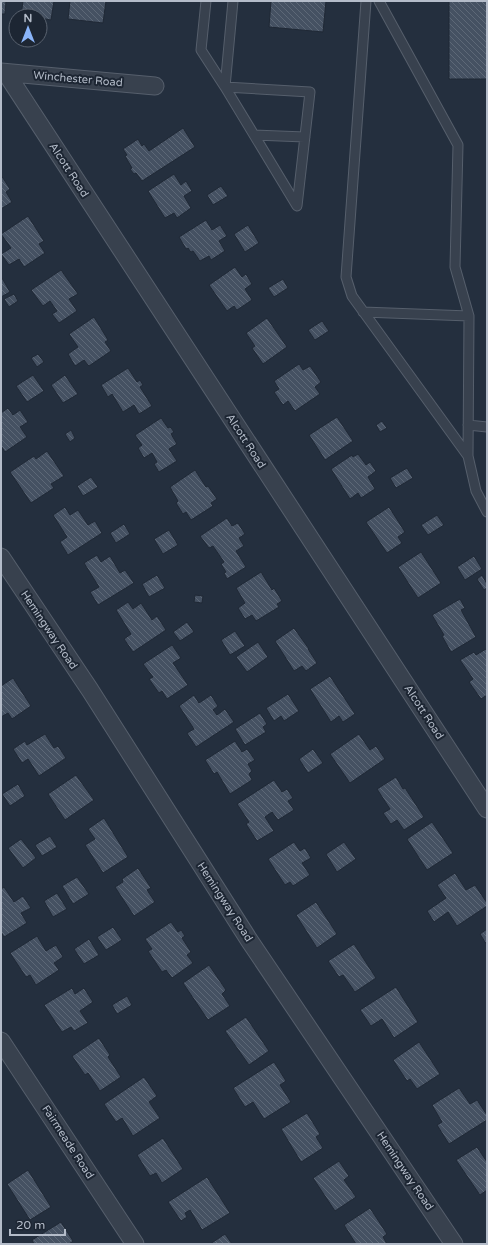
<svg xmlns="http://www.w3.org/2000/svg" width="488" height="1245" viewBox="0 0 488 1245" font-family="'Varela Round',sans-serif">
	<defs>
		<pattern id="building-back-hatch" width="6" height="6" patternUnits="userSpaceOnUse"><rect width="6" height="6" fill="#455162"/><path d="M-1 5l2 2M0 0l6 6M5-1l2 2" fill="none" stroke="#5d6877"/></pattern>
	</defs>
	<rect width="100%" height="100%" fill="#242f3e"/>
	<!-- building -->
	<path fill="url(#building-back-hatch)" stroke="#1f2835" d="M1,1H6L5,14H1Z
		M23,1H54L51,20L40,18V16H21Z
		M70,1H106L103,23L68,19Z
		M271,1H326L323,32L269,27Z
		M449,1H487V79H449Z
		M183,128L195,147L142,181L136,173L134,174L130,169L132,168L125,156L127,155L123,149L138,139L142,146L144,144L149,151Z
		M174,174L181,185L186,181L192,191L184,196L191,208L177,218L174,213L165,218L148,191Z
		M1,175L10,189L6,192L12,202L1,209Z
		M221,186L228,196L213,205L207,195Z
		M28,216L44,241L39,244L45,253L24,267L19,259L9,265L1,254L11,248L1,234Z
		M206,220L212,230L220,225L227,236L219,241L225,251L211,260L209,256L200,261L193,251L191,252L188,248L186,249L179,237Z
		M248,225L259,243L245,252L234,234Z
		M235,267L242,277L246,274L252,284L245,289L252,300L237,310L234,306L227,311L209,285Z
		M61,270L78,294L69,299L77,311L59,323L52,314L57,311L50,301L43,306L31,290Z
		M2,278L10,292L1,297V279Z
		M283,279L288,288L274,297L268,288Z
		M14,294L18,301L9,307L4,299Z
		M94,317L108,340L105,342L111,351L89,366L84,360L75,366L68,354L78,347L69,334Z
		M267,318L287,347L263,364L252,348L255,346L246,333Z
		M322,321L329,331L315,340L308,330Z
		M38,354L44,362L37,367L31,358Z
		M299,364L303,370L310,366L321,382L315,387L320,394L295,411L288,401L283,405L274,392L279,389L274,381Z
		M128,368L137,382L140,380L143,385L140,387L152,406L139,414L134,405L123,412L112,394L108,397L101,385Z
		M33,375L44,391L27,402L16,386Z
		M65,375L78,394L63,403L51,385Z
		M8,408L13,415L20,410L28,422L20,427L27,437L5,452L1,446V413Z
		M337,417L353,441L325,460L309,435Z
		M161,418L168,428L170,427L174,432L171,434L177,444L169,449L177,461L159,472L154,464L157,462L152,453L144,458L138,448L142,445L135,435Z
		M382,421L387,428L380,432L376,425Z
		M71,430L75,438L70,442L65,434Z
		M47,451L64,476L51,484L54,488L31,503L10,472L34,456L36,459Z
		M358,454L366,465L370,462L376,471L368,477L375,489L361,498L358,493L350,499L331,469L352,455L353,457Z
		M407,468L413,478L396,488L390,478Z
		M195,470L206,487L208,486L217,499L211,503L213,506L191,520L186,512L183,514L176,503L178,501L170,487Z
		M91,477L98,487L83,496L77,486Z
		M65,507L70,515L78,510L88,525L95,521L102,533L68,555L60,542L67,537L53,515Z
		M389,507L405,532L398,537L402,543L387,553L366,522Z
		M437,515L444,525L428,535L421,525Z
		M227,518L232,526L238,523L245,534L239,538L244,546L236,551L246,567L227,579L224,573L226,572L221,564L224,562L213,546L209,548L200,536Z
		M124,524L130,534L116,543L110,533Z
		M169,530L178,545L163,554L154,539Z
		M421,552L441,583L418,598L398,567Z
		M97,555L101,562L110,556L120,573L125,570L134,583L98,605L90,592L99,587L84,563Z
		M474,556L482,569L465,580L457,567Z
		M261,572L272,590L274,588L282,601L277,604L279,607L256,621L252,615L245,619L238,608L245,603L236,588Z
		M157,575L165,588L149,597L142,584Z
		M482,575L487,584V588L484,590L477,579Z
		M195,595L203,596L202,603L194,602Z
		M460,599L465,608L461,610L476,637L451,652L442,636L444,635L432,615Z
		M128,602L133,609L141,603L152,620L157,616L166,630L133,652L124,639L131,634L116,610Z
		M187,622L194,632L180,641L173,632Z
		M294,628L309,649H308L317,663L306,671L302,666L294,671L275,641Z
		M235,631L245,646L230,655L221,640Z
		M258,642L268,657L247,672L236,657Z
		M172,645L181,658L173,663L188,685L167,699L162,691L159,693L149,679L153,677L143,664Z
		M486,649L487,651V695L481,699L469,682L473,679L460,660L474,652L476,655Z
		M330,676L355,714L343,722L339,716L331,722L310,689Z
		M13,678L31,706L12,719L8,713L1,717V686Z
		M288,694L299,711L284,721L281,716L274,721L266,708Z
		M194,695L199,703L211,695L218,706L213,710L217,715L225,709L234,722L196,747L187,733L194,729L179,706Z
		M260,713L267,724L263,727L266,732L245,745L235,729Z
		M45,734L54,748L58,746L66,758L39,776L28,759L22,763L13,749L25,741L27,745Z
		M359,734L370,750L376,746L385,759L350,783L330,754Z
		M235,741L242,752L247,749L255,760L248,764L252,771L249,774L252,780L230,794L217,772L214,774L205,760Z
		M313,749L323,763L308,773L299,759Z
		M76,775L94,800L65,820L48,794Z
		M396,777L403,789L405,788L424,817L404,830L397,820L391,824L383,813L390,809L377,789Z
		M274,780L282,792L287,789L293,798L288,801L294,810L278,820L272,812L265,817L274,831L257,841L246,824L249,822L237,804Z
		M18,784L25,796L10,806L2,794Z
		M104,818L128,857L103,873L85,845L95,839L88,829Z
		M432,822L453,853L427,870L407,839Z
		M50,836L57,847L42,856L35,845Z
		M21,839L36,858L23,868L8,848Z
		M294,842L300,851L305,848L311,858L302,863L310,875L293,886L290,882L285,885L268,859Z
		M344,842L356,859L337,872L326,854Z
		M138,868L151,888L147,890L155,902L134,916L115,887L123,882L122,879Z
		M455,873L466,890L475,885L487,903V906L457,926L448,912L434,922L427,911L446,898L437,885Z
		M77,877L89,894L73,904L62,886Z
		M4,887L14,902L23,896L31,908L21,913L27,923L4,937L1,932V889Z
		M57,893L67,909L53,917L44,901Z
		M316,902L337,934L317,948L296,915Z
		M171,922L178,932L181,930L185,936L182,938L191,952L187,955L193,963L172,978L166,970L162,972L148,951L152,949L145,939Z
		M113,927L122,940L106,950L97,937Z
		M487,929V945L480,934Z
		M37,936L46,951L56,945L63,957L54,963L59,970L36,985L30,975L26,977L10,953Z
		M89,939L99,955L84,964L74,949Z
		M354,944L376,978L355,992L343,975L339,977L328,961Z
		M209,965L226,990L222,994L230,1006L208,1020L183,983Z
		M396,987L418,1022L394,1038L382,1019L371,1026L360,1010Z
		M72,988L75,994L84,988L93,1002L80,1011L88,1023L74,1031L71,1027L62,1032L44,1005Z
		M127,996L132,1005L117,1014L112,1005Z
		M246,1017L269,1051L249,1065L225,1031Z
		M99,1038L110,1055L108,1057L121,1077L100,1091L88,1073L85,1075L72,1056Z
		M419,1042L440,1074L417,1089L410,1079L407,1081L393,1060Z
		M274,1062L286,1081L280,1085L291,1102L264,1119L253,1102L245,1107L233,1088Z
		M144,1077L157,1096L149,1102L160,1118L133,1136L122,1118L116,1122L104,1104Z
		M459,1088L470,1104L477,1100L487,1115V1120L449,1144L437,1125L442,1122L432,1105Z
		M307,1113L320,1134L316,1137L323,1148L301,1162L281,1129Z
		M163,1138L183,1169L162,1183L156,1173L150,1176L137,1155Z
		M477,1147L487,1162V1190L480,1195L456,1160Z
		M339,1161L349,1176L344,1180L356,1197L335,1211L313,1178Z
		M28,1170L51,1207L30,1220L7,1184Z
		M207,1177L230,1213L202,1230L190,1210L185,1213L187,1217L181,1221L168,1202Z
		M370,1208L387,1234L383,1237L387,1244H356L344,1225Z
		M61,1222L73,1241L69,1244H34L32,1240Z
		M225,1234L232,1244H210Z"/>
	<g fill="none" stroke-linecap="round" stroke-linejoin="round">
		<defs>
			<path id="service" d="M206,1L201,50L225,87L297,206L310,92L225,87
				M366,1L346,277L352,296L468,456L476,491L487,512
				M379,1L458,145L455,267L469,316L468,456
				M225,87L233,1
				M254,135L305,137
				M363,312L469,316
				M468,425L487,427"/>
			<path id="minor" d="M1,72L155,86
				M6,73L487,809
				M1,557L90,690L249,940L454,1244
				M1,1041L135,1244"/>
		</defs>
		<!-- service casing -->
		<use href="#service" stroke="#565f6c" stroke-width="11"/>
		<!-- minor casing -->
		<use href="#minor" stroke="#565f6c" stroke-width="19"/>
		<!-- service -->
		<use href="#service" stroke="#38414e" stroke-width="9"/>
		<!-- minor -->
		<use href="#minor" stroke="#38414e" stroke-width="17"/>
	</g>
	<g text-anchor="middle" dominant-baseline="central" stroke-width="4" stroke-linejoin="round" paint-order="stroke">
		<!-- street labels -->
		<g font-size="11" fill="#b4bcc9" stroke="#1d2633">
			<text transform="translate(78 79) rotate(5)">Winchester Road</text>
			<text transform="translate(69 170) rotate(57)">Alcott Road</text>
			<text transform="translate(246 441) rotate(57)">Alcott Road</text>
			<text transform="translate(49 630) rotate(56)">Hemingway Road</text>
			<text transform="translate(424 712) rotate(57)">Alcott Road</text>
			<text transform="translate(225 902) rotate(57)">Hemingway Road</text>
			<text transform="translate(68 1142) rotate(57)">Fairmeade Road</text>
			<text transform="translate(405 1171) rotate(56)">Hemingway Road</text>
		</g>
	</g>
	<!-- border -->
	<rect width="488" height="1245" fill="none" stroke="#b4bcc9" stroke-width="4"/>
	<!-- north arrow -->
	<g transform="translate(28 28)"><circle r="19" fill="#1d2633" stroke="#59626f"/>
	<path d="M0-3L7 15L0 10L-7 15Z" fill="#8ab4f8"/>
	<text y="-6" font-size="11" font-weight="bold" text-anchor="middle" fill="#b4bcc9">N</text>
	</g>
	<!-- scale -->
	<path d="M10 1229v6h55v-6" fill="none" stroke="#b4bcc9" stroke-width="2"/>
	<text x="16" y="1229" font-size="12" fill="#b4bcc9" stroke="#1d2633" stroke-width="3" paint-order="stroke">20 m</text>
</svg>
